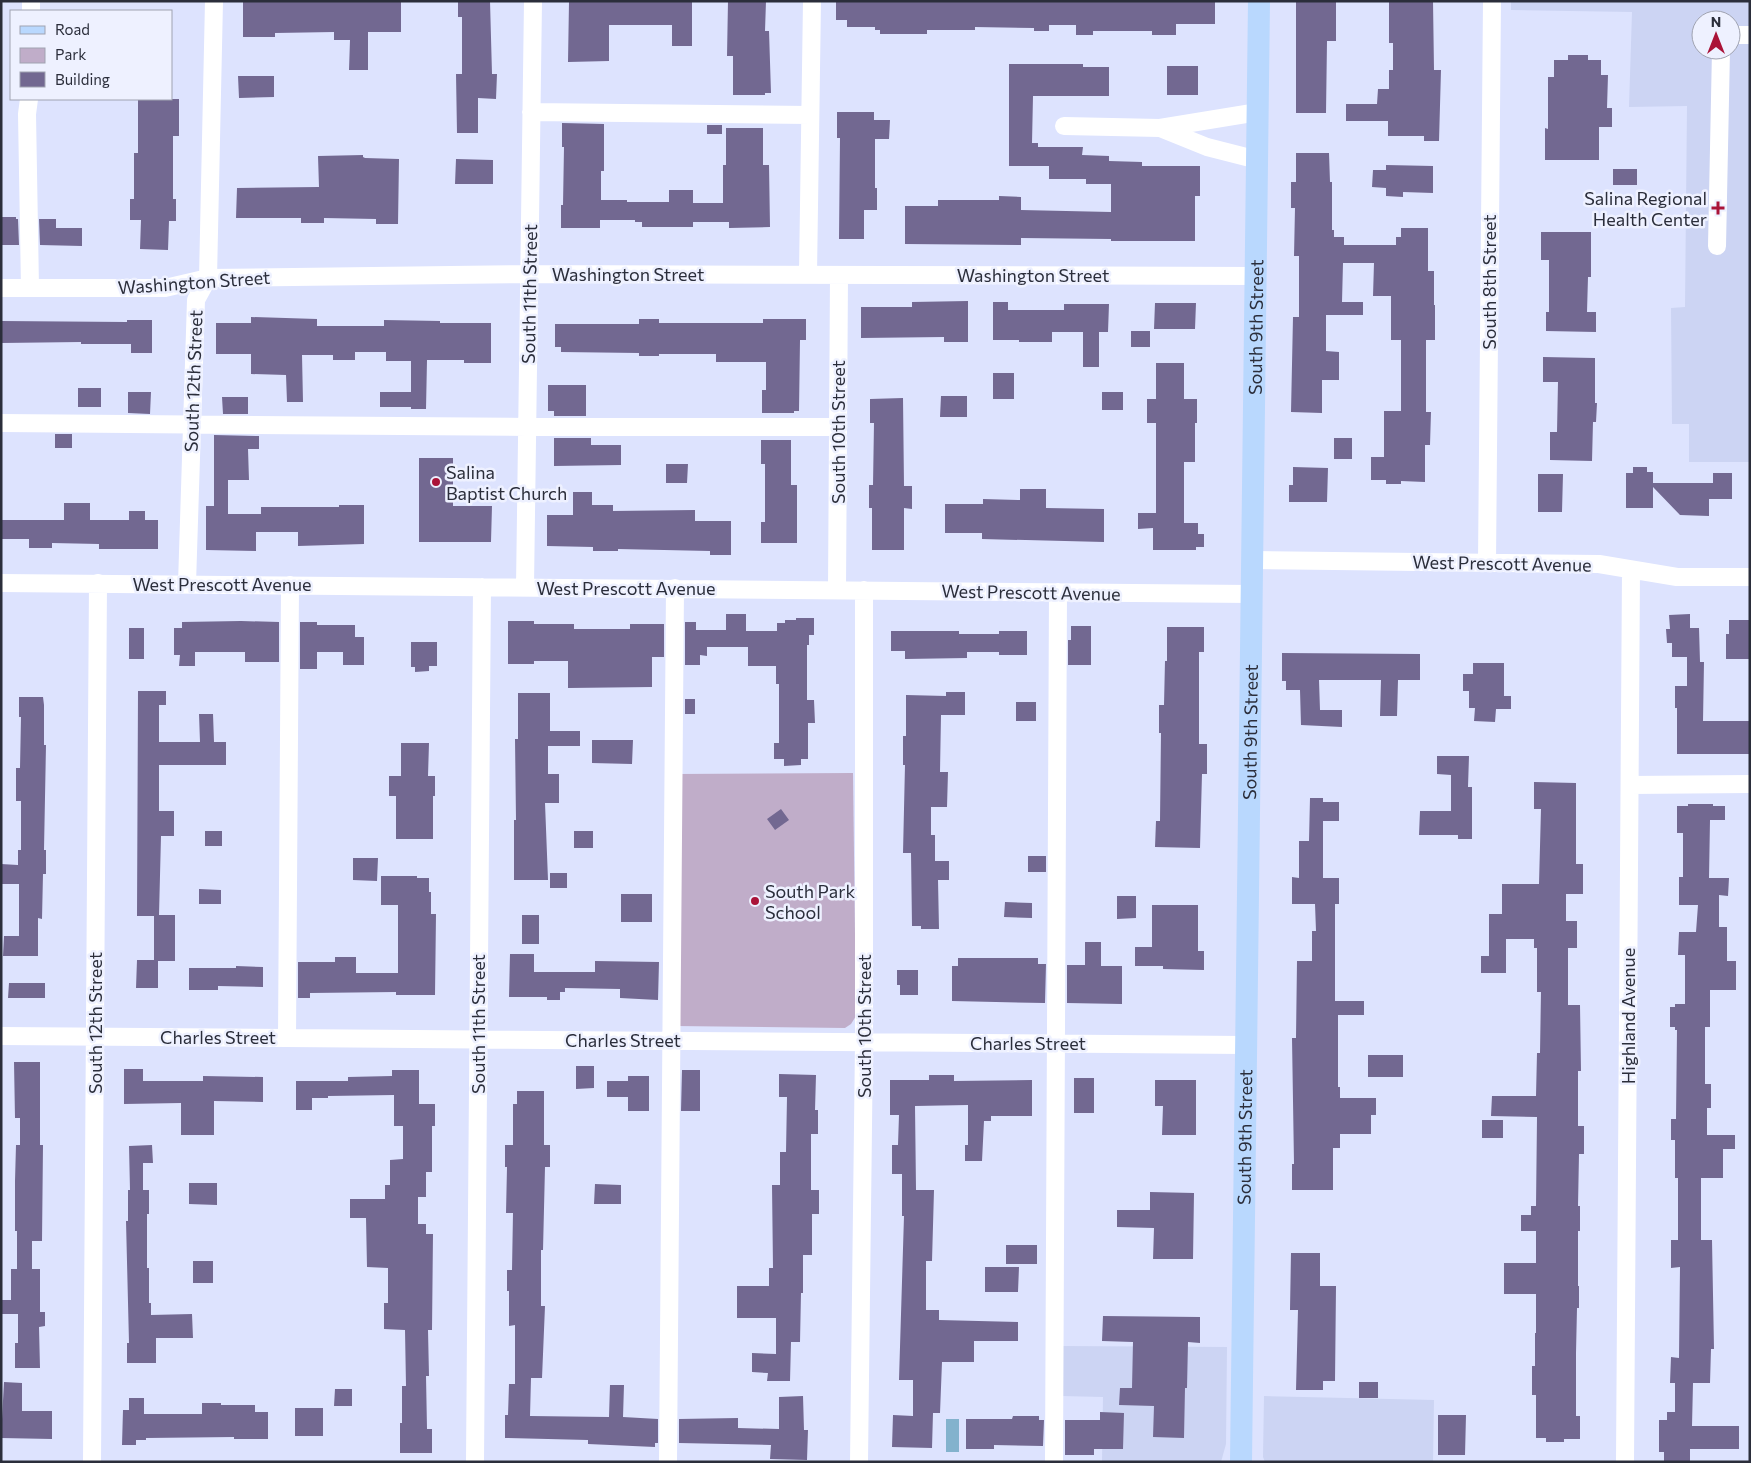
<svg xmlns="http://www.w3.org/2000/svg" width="1751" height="1463" viewBox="0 0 1751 1463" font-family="Commissioner,sans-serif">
	<rect width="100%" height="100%" fill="#dde3fe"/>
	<!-- built -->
	<path fill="#ccd4f3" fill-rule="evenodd" d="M1511,1H1750V462H1689V424H1672L1671,308L1685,307L1687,106L1629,107L1632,12L1511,10ZM1701,20H1731V50H1701Z
		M1062,1346L1227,1347L1226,1444L1221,1462H1102L1103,1397L1062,1396Z
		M1264,1396L1434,1400L1433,1462H1265L1263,1457Z"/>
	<!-- green -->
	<path fill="#c0adc9" d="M853,773L856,1016L851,1024L845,1028L675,1026L677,774Z"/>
	<!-- water -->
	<path fill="#83b2cd" d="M946,1419H959V1452H946Z"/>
	<!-- building -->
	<path fill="#726891" d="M401,1V32H368V70H349L350,40H334V32L275,33V37H243V2Z
		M458,1H490L492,74H497L496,99L478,98V133H457L456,74H462V17H458Z
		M692,1V46H672V25H609V61L568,62L569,2Z
		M728,1H766L765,31H769L771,93H765V95H733V56H727Z
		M836,1H1215V24H1176V35H1152V31H1093V35H1076V25H1049V31H1034V28L975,27V30H927V34H880V30H875V27H847V20H836Z
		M1296,1H1336V41H1327L1326,113H1296Z
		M1389,1H1433L1434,70H1441L1439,141H1424V136H1388V121H1346V104H1377L1378,89H1389V70H1393V43H1389Z
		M1568,55H1588V60H1601V75H1608L1607,108H1612V127H1599V160H1545V128L1548,129V77H1554V60H1568Z
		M1009,64H1083V67H1109V96H1033L1032,143H1038V147H1083L1082,155L1109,156V161L1142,162V166H1200V196H1195V241H1111V239L1021,238V245L905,244V206H938V200H999V196L1021,197V210L1111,212V184H1086V179H1049V166H1009Z
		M1167,66H1198V95H1167Z
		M238,76H274V97L239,98Z
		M138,99H179V136H173V199H176V221H169L168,250L140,249L141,220H130V199H134V153H138Z
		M837,112H874V120H890L889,139H875V188H877V210H864V239H839L840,138H837Z
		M562,123L604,124V171H601V200H627V202H669V190H693V203H723V165H726V128H763V165H769L770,227L729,228V222H693V227H642V222H635V220H600V228H561V205H563L564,147H562Z
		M707,125H722V134H707Z
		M1296,153H1329L1330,182H1332V230H1334V237H1344V245H1396V237H1401V228H1428V271H1434V305H1435V340H1426V412H1431L1430,445H1425V482L1401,481V484H1386V480H1371V457H1384V411H1401V340H1391V296H1373L1374,263H1343L1342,302H1363V315H1326V351L1339,352V380H1322V413L1291,412L1293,317H1299V256H1294L1295,208H1291V182H1296Z
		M363,155V157L365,158L399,159L398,224H376V219L324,218V223H301V218H236L237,188L319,187L318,156Z
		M456,159L493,160V184H455Z
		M1386,165L1433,166V193L1403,192V197L1386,196V188L1372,187L1373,170H1386Z
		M1613,169H1637V185H1613Z
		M1,217H16V219H18L19,245H1Z
		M39,219H56V228H82V246L40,245Z
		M1541,232H1591V277H1588L1587,312H1596V332L1546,331V312H1549V260H1541Z
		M968,301V342H944V337L861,338V307H912V302Z
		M993,302H1008V310H1064V304H1109L1108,332H1099V367H1083V332H1052V342H1019V340H993Z
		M1155,303H1196L1195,329H1154Z
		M251,317L317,319V326H384V320L440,321V323H491V363H464V360H427L426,409H411V407H380V392H411V361H386V352H355V360H333V355H302L303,402H287L286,375L251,374V354H216V323H251Z
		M639,319H659V323H763V319H806V340H800L799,411H794V413H762V390H766V362H716V354H659V356H639V353L561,352V347H555V324H639Z
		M127,320H152V353H131V344H81V342L1,343V321L127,322Z
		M1131,331H1150V347H1131Z
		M1543,357L1595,358V403H1597L1596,422H1593L1592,461L1550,460V432H1557L1558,382H1543Z
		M1156,363H1184V399H1197V423H1195V462H1184V523H1198V534H1204V547H1196V550H1153V528L1138,529V513H1156V423H1147V399H1156Z
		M993,373H1014V399H993Z
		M548,385H586V416H554V411H548Z
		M78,388H101V407H78Z
		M128,392H151L150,414L128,413Z
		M1102,392H1123V410H1102Z
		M941,396H967V417H940Z
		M222,397H248V414H223Z
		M903,398L904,486H912V509L904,508V550H872V508H869V485H873L874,423H870V399Z
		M55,434H72V448H55Z
		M214,435L259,436V449H248L249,480H228V514H261V507H339V505H364V544L298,546V532H256V551L206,550V506H214Z
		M554,438H591V445H621V465L554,466Z
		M1334,438H1352V459H1334Z
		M761,440H791V485H797V543H761V522H765V464H761Z
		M419,458H453V506H492L491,542H419Z
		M666,464H688L687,483H666Z
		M1293,467L1328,468L1327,502H1289V485H1293Z
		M1633,467H1647V472H1653V483H1713V473H1732V499H1709V516L1680,515L1653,487V508H1626V473H1633Z
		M1538,474H1563L1562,512H1538Z
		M1020,489H1046V508L1104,509V542L982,539V533H945V504H983V499L1020,500Z
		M573,492H592V505H613V511L695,510V521H731V555H710V551L618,549V551H593V547L547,546V515H573Z
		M64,503H90V520H129V511H145V520H158V549H99V544L52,543V548H29V539H1V520H64Z
		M726,614H746V631H777V623H785V620H796V618H814V635H809V645H807V700H814L815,723H808V759H801V765L784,766V759H774V743H779V684H776V666H748V647H707V656L700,655V665H685V622H696V630H726Z
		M1690,614V628H1699L1700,662H1704L1703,721H1750V754H1677V708H1675V686H1687V657H1672V643H1667L1666,629H1670L1669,615Z
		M1729,620H1750V659H1726V634H1729Z
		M241,621L279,622V662H245V652H195V666H179L180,655H174V628H182V622Z
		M508,621H534V624H574V629H630V624H664V657H652V687L568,688V661H534V664H508Z
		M300,622H317V625H355V637H364V665H343V652H317V669H300Z
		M1071,626H1091V665H1068V640H1071Z
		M1167,627H1204V652H1199V744H1207V774H1202L1200,848L1155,847L1156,821H1160L1161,733H1159V705H1164L1165,661H1167Z
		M129,628H144V659H129Z
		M891,631H959V634H999V631H1027V655H999V652H967V658L905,659V651H891Z
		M411,642H437V666H429V671L415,672V667H411Z
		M1282,653L1420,654V680H1398L1397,716H1380L1381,680H1319L1320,710H1342V727L1301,725L1300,690H1286V681H1282Z
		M1473,663H1504V696H1511V709H1496L1495,722L1474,721L1475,708H1469V691H1463V674H1473Z
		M138,691H166V705H159V742H200L199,714H213L214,742H226V765H159V811H174V836H161L159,915H175V961H158V988H136L137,960H154V916H137Z
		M946,692H965V715H941L940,772H948L947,807H931V835H935V861H949V880H938L939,929H921V926H912L911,853H903L905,765H903V736H906V695L946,696Z
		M518,693H550V731H580V746H548V774H559V803H545L548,880H514V820H516L515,739H518Z
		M19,697H43L44,705V745H46L44,850H46V874H43L42,919L38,918V956H3L4,936H19V884H1V864L18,865V850H21V801H16V768H20L21,717H19Z
		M685,699H695V714H685Z
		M1016,702H1036V721H1016Z
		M592,740H633L632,764L592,763Z
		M401,743H429L428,776H435V796H433V839H396V796H389V776H401Z
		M1437,756H1469L1468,787H1472V839H1458V835H1419L1420,811H1451V775L1437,774Z
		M1534,782L1576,783V864H1583V894H1566V921H1577V948H1568V1005H1580L1581,1071H1578V1126H1584V1154H1579L1578,1206H1580V1231H1578V1286H1579V1308H1577L1576,1353V1416H1580V1439H1564V1442H1546V1438H1536V1395H1532V1366H1535V1333H1536V1294H1504V1263H1536V1231H1521V1215H1531V1206H1536L1537,1117L1491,1116L1492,1096H1536L1537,1053H1540L1541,992H1537V948H1534V939H1506V973H1481V956H1489V914H1502V884H1539L1541,809H1534Z
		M1310,798H1323V802H1339V821H1323V878H1339V904H1335V1001H1364V1015H1338V1087H1340V1098H1376V1115H1371V1134H1340V1148H1333V1190H1292V1164H1294L1292,1038H1296L1297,961H1312V931H1316L1315,904H1292V877L1299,878V841H1309Z
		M1688,804H1713V806H1725V820H1710L1709,878H1729L1728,896L1719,895V927H1727V961H1736V990H1710V1027H1705V1084H1711V1108H1707V1135H1735V1149H1723V1178H1701V1240H1712L1714,1349H1711L1710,1383H1693L1692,1426H1739V1449H1690V1462L1664,1461V1452H1659V1420H1667V1412H1675V1383H1670L1671,1357L1679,1358L1680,1267L1671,1268V1240H1678V1178H1675V1140H1671V1119H1676L1677,1030H1675V1027H1670V1007H1675V1004H1685V955H1678L1679,932H1696L1698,905H1679V877H1683V833H1677V806H1688Z
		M781,809L789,820L775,830L767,819Z
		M205,831H222V846H205Z
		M574,831H593V848H574Z
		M1028,856H1046V872H1028Z
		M353,858H378L377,881L353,880Z
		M550,873H567V888H550Z
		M381,876H417V878H429V892H431V914H436L435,995H396V992L310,993V998H298V962H335V957H356V973H398V905H381Z
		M199,889L221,890V904H199Z
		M621,894H652V922H621Z
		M1117,896H1136V918L1117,919Z
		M1005,902L1032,903V918L1004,917Z
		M1152,905H1198V951H1204V970L1163,969V966H1135V947H1152Z
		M522,915H539V944H522Z
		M1085,942H1101V966H1122V1004L1067,1003V965H1085Z
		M510,954H534V972H595V961L659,962L658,1000L620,998V989L565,988V992H560V1000H547V997H509Z
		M958,958H1038V964H1046L1045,1003L952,1001V966H958Z
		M236,966L263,967V987L218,986V990H189V968H236Z
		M897,970H918V995H900V985H897Z
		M9,983H45V998H8Z
		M1368,1055H1403V1077H1368Z
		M14,1062H40V1145H43L42,1241H32V1269H40V1312H45V1326L39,1327L40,1368H15V1343H18V1314H1V1300H11V1269H17V1231H15V1181L16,1145H20V1118H15Z
		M576,1066H594V1088L576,1089Z
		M124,1069H143V1081H203V1076L263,1077V1102L214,1101V1135H181V1103L124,1104Z
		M392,1070H419V1104H435V1126H432V1172H426V1197H418V1224H426V1234H433L432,1330H428L429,1376H426L427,1429H432V1453H400V1423H402V1386H406L405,1330L384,1329V1303H388V1268L367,1267L366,1218H350V1199H385V1185H390V1160L403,1159V1126H394V1095L328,1096V1098H312V1110H296V1081H348V1077L392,1076Z
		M682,1070H700V1111H681Z
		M779,1074L816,1075L815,1110H818V1134H811V1190H819V1214H812V1255H803V1293H801L800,1342H791L790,1381H767L768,1373L752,1372V1353L776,1354V1318H737V1286H769V1268H773L772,1185H780V1152H786L787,1097H779Z
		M929,1075H954V1081L1032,1080V1116H991V1121H984L982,1161H965V1145H968V1105L915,1106L916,1190H934L932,1261H926V1310H939V1320L1018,1322V1341H974V1362H942L940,1413H933L932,1448L892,1447L893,1415L913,1416V1380H899L904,1216H902V1174H892V1145H898L899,1115H890V1080H929Z
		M628,1076H649V1111H628V1097H607V1081H628Z
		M1074,1078H1094V1113H1074Z
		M1155,1080H1196V1135H1162L1163,1106H1155Z
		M517,1091H544V1145H550V1167H545L543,1250H541V1306H545L542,1378H531L530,1416L609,1417L610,1385H624L623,1417L658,1419V1443H655V1447L588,1444V1440L505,1438V1415H508L509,1384H515V1325L509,1326V1291H507V1270H512L513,1213H506L507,1167H505V1145H513V1104H517Z
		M1482,1120H1503V1138H1482Z
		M152,1145L153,1163H143V1190H149V1214H147V1268H149V1303H151V1315L192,1314L193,1338H156V1363H127V1343H129L126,1221H128V1190H130L129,1146Z
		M189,1183H217V1205L189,1204Z
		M595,1184L621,1185V1204H594Z
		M1150,1192L1194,1193L1193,1259H1153L1154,1228L1117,1227V1210H1150Z
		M1006,1245H1037V1264H1006Z
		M1291,1253H1320V1286H1336L1335,1381H1323V1390H1296L1298,1310H1290Z
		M193,1261H213V1283H193Z
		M985,1267H1019L1018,1292H985Z
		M1103,1316L1200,1317V1343L1188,1342L1187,1388H1185L1184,1438L1153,1437L1154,1406L1119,1405L1120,1388H1132L1133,1342L1102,1341Z
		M4,1382L22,1383V1411H52V1439L1,1438Z
		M1359,1382H1378V1398H1359Z
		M335,1389H352V1406H334Z
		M803,1396L804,1430H808L807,1460L770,1459L771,1445L679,1443V1419L738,1418V1428L779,1429V1397Z
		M129,1398H144V1414H202V1403H221V1405H255V1412H268V1439H234V1437L146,1438V1440H136V1445H122L123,1410H129Z
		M295,1408H323V1436H295Z
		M1100,1412L1124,1413L1123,1449H1094V1455H1065V1420H1100Z
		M1438,1415H1466L1465,1455H1438Z
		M1013,1416H1039V1420H1044L1043,1446L994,1445V1449H966V1419H1012Z"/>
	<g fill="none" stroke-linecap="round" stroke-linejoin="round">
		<!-- minor -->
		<path stroke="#fff" stroke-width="18" d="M31,1V11
			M1731,35H1750
			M29,99L27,114L30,288
			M531,112L810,115
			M1064,126L1160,128L1258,112
			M1160,128L1207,147L1258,160
			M1717,246L1721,50
			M808,274L812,1
			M1,288H165L208,278L530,274L1257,276
			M1,423L527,427H838
			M1252,560L1599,564L1677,577H1750
			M1487,562L1492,1
			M1,583L1252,594
			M187,584L196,300L208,278L214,1
			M525,587L533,1
			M837,590L839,275
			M1630,785L1750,784
			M1,1036L1245,1045
			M287,1038L290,585
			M92,1462L98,583
			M475,1462L482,587
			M668,1462L675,588
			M859,1462L864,1042V590
			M1054,1462L1058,592
			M1625,1462L1631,570"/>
		<!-- major -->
		<path stroke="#b9d8fe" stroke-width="22" id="s1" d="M1241,1462C1245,975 1255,488 1259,1"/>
	</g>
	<!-- markers -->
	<g fill="#aa1338" stroke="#eef1ff" stroke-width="2">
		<path d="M1715.5 200.5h5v5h5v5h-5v5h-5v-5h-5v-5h5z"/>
		<circle cx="436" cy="482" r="5"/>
		<circle cx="755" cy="901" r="5"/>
	</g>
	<g text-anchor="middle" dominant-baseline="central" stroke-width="5" stroke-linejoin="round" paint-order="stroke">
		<!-- poi labels -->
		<g font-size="18" fill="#2b2e3b" stroke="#eef1ff" text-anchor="start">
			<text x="1707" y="198" text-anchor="end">Salina Regional<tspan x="1707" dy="21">Health Center</tspan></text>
			<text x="446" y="472">Salina<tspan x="446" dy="21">Baptist Church</tspan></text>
			<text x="765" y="891">South Park<tspan x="765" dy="21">School</tspan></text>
		</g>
		<!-- street labels -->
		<g font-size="18" fill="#2b2e3b" stroke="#eef1ff">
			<text x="628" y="274">Washington Street</text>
			<text x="1033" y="275">Washington Street</text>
			<text transform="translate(194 282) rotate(-4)">Washington Street</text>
			<text transform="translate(1489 282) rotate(-90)">South 8th Street</text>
			<text transform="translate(529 294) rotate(-89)">South 11th Street</text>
			<text stroke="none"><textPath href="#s1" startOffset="1135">South 9th Street</textPath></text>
			<text transform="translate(193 381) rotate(-88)">South 12th Street</text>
			<text transform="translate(838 432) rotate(-90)">South 10th Street</text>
			<text transform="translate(1502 563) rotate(1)">West Prescott Avenue</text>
			<text x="222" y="584">West Prescott Avenue</text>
			<text x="626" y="588">West Prescott Avenue</text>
			<text transform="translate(1031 592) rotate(1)">West Prescott Avenue</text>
			<text stroke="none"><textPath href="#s1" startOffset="730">South 9th Street</textPath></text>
			<text transform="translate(1628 1016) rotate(-90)">Highland Avenue</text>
			<text transform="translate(95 1023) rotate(-90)">South 12th Street</text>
			<text transform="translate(478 1024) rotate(-90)">South 11th Street</text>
			<text transform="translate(864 1026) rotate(-90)">South 10th Street</text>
			<text x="218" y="1037">Charles Street</text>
			<text x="623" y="1040">Charles Street</text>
			<text x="1028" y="1043">Charles Street</text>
			<text stroke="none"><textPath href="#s1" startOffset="325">South 9th Street</textPath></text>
		</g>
	</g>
	<!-- border -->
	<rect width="1751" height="1463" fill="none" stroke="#2b2e3b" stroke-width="5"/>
	<!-- legend -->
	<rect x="10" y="10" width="162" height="90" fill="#eef1ff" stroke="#a0a3b1"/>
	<rect x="20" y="26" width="25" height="8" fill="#b9d8fe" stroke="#a0a3b1"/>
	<text x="55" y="35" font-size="15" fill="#2b2e3b">Road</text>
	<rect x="20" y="48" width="25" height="15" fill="#c0adc9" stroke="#a0a3b1"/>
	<text x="55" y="60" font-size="15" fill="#2b2e3b">Park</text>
	<rect x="20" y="72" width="25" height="15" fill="#726891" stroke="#a0a3b1"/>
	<text x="55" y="85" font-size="15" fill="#2b2e3b">Building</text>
	<!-- north arrow -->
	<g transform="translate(1716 35)"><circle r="24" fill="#eef1ff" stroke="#a0a3b1"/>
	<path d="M0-4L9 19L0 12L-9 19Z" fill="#aa1338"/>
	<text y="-8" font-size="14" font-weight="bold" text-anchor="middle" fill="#2b2e3b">N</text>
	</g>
</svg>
